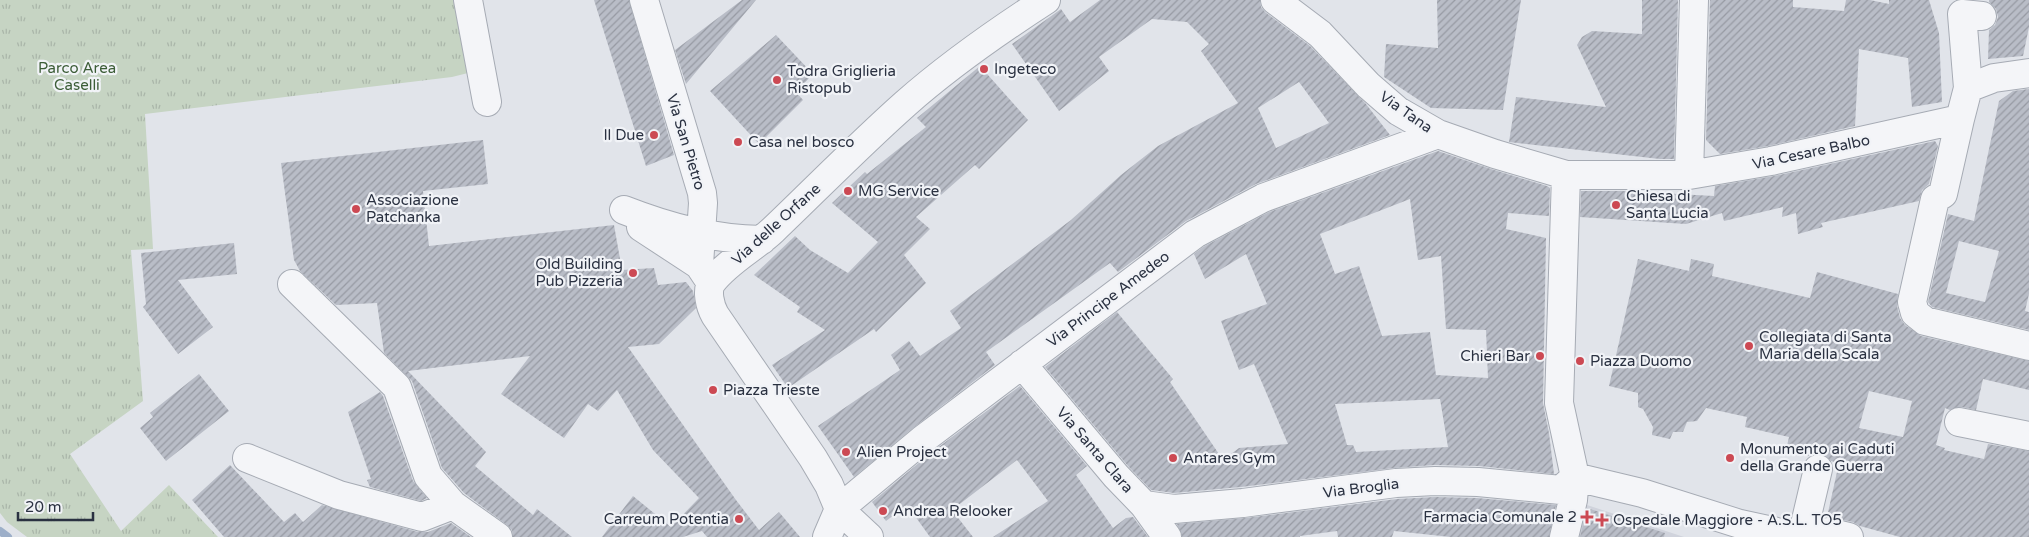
<svg xmlns="http://www.w3.org/2000/svg" width="2029" height="537" viewBox="0 0 2029 537" font-family="'Varela Round',sans-serif">
	<defs>
		<pattern id="grass-tufts" width="24" height="20" patternUnits="userSpaceOnUse" patternTransform="scale(1.25)"><rect width="24" height="20" fill="#c6d4c3"/><path d="M3 7l-1-3M5 7V3M7 7l1-3M15 17l-1-3M17 17v-4M19 17l1-3" fill="none" stroke="#aab6a9"/></pattern>
		<pattern id="building-hatch" width="6" height="6" patternUnits="userSpaceOnUse" patternTransform="scale(1.25)"><rect width="6" height="6" fill="#b9bdc7"/><path d="M-1 1l2-2M0 6l6-6M5 7l2-2" fill="none" stroke="#979aa3"/></pattern>
	</defs>
	<rect width="100%" height="100%" fill="#e1e4ea"/>
	<!-- built -->
	<path fill="#d0d3dc" d="M1578,502L1684,537H1569Z"/>
	<!-- grass -->
	<path fill="url(#grass-tufts)" d="M0,0H456L468,73L452,77L145,114L153,249L131,250L143,401L70,454L121,531L169,485L218,537H27L7,522L0,513Z"/>
	<g fill="none" stroke-linecap="round" stroke-linejoin="round">
		<!-- stream -->
		<path stroke="#9dafc9" stroke-width="8" d="M0,531L8,537"/>
	</g>
	<!-- building -->
	<path fill="url(#building-hatch)" fill-rule="evenodd" d="M594,0H629L674,155L646,166Z
		M742,0H756L686,84L675,50Z
		M1100,0H1260L1261,7L1265,12L1310,46L1366,104L1390,135L1256,184L1186,221L1118,272L1110,263L986,352L995,365L913,428L854,477L818,426L900,370L891,355L909,341L920,356L961,328L950,311L1071,220L1121,175L1158,146L1238,103L1201,51L1209,44L1187,22L1152,19L1099,57L1109,71L1059,111L1012,44L1061,9L1070,22ZM1299,82L1329,123L1276,148L1258,108Z
		M1437,0H1521L1503,110L1431,108L1384,77L1386,44L1438,48Z
		M1642,0H1678L1674,159H1660L1509,142L1516,97L1606,107L1577,45L1582,37L1592,31L1642,34Z
		M1710,0H1793V7L1844,11L1846,0H1870L1889,4V0H1929L1939,33L1942,102L1912,107L1908,58L1859,49L1855,126L1768,146L1720,154L1706,140Z
		M1989,0H2029V27L2023,56L1988,59L1989,30L1995,25L1998,17L1996,9L1989,2Z
		M776,35L813,74L796,92L803,100L759,144L710,91Z
		M980,66L1028,120L979,169L975,165L916,217L930,229L904,255L926,283L876,332L874,329L788,388L772,365L825,330L797,312L800,307L754,275L795,236L810,250L848,273L878,242L832,203L865,172L867,174L926,127L917,118Z
		M2029,89V294L2025,311L2029,312V330L1932,307L1928,302L1948,214L1974,221L1999,101L2013,91ZM1959,241L1999,251L1985,302L1946,293Z
		M483,140L488,184L423,191L429,246L614,225L622,270L654,268L658,285L686,282L693,291L696,308L659,344L628,347L736,500L759,530L779,512L800,537H707L702,531L683,537H602L633,496L671,527L699,498L653,450L617,390L598,411L588,404L564,438L501,394L530,356L408,371L486,452L475,466L533,515L537,509L572,537H513L512,530L507,525L464,493L442,468L412,381L384,353L377,303L336,305L300,271L294,260L281,163Z
		M1935,141L1938,146L1929,184L1922,190L1919,201L1821,223L1823,227L1798,234L1796,213L1782,217L1783,207L1724,221L1722,213L1686,224L1580,217L1581,191H1622L1714,196L1715,186L1774,176Z
		M1438,151L1491,169L1547,186L1550,188L1549,216L1508,213L1506,229L1546,238L1543,403L1549,433L1554,474L1479,466L1434,465L1394,468L1241,487L1174,493L1151,490L1128,466L1045,367L1117,312L1173,379L1170,382L1223,460L1239,448L1288,444L1254,364L1239,370L1221,321L1267,304L1246,254L1205,279L1194,254L1203,247L1269,212ZM1410,199L1418,260L1441,256L1446,329L1486,330L1488,378L1436,375L1430,332L1382,336L1359,266L1335,274L1320,234ZM1440,399L1448,447L1356,452L1353,445H1347L1335,404Z
		M234,243L237,274L178,280L213,327L178,354L143,307L146,304L141,253Z
		M1638,259L1689,271L1691,259L1714,264L1712,276L1810,298L1817,272L1898,294L1897,306L1900,318L1905,325L1921,336L2029,361V390L1983,379L1976,410L1962,407L1950,410L1945,408L1936,445L1945,448L1944,450L1984,459L1988,444L2029,451V537H1900L1860,526L1853,522L1827,517L1839,463L1831,461L1822,454H1814L1810,456L1786,450L1789,437L1745,427L1747,417L1706,408L1697,421L1687,422L1683,432H1673L1670,439L1652,435L1653,427L1643,409L1638,407V393L1609,386ZM1869,391L1912,401L1903,437L1859,428Z
		M199,374L229,411L166,461L140,428L153,417L150,413Z
		M1020,386L1087,466L1076,475L1113,528L1126,518L1133,517L1148,537H993L1048,501L1017,460L952,510L973,537H930L907,505L886,521L872,502L932,452Z
		M380,392L383,396L413,481L427,498L421,501L370,487L367,480L371,479L348,412Z
		M230,465L284,522L295,513L303,522L322,505L418,532H428L451,523L471,537H224L192,500Z
		M1435,497L1477,498L1556,505L1549,537H1451L1394,531L1392,537H1338L1337,531L1300,536V537H1182L1177,524L1245,518L1397,499Z
		M1587,508L1665,533L1664,537H1580Z"/>
	<g fill="none" stroke-linecap="round" stroke-linejoin="round">
		<defs>
			<path id="minor" d="M468,0L487,102
				M644,0L702,193L703,203L699,265L711,283
				M1275,0L1320,34L1368,85L1398,111L1438,134L1495,154L1566,175H1689L1771,161L1960,119L1968,88L1994,78L2029,73
				M1968,88L1962,14L1982,16
				M1960,119L1943,194L1935,199L1912,302L1915,313L1925,321L2029,346
				M1689,175L1694,0
				M624,210C670,228 713,239 762,240
				M641,227L699,265
				M292,284L397,387L428,476L453,505L498,537
				M1022,364L1116,476L1144,505L1167,537
				M1959,422L2029,436
				M247,458L339,495L422,517L453,505
				M1575,477L1642,493L1740,524L1800,537
				M1144,505L1174,509L1243,503L1396,483L1435,481L1478,482L1561,490L1575,477
				M827,537L839,509L922,440L1195,234L1263,198L1438,134
				M869,537L839,509L829,485L813,458L715,315C710,306 706,290 712,282C728,261 754,248 773,230C817,188 860,144 905,104C948,66 998,31 1046,0
				M1564,537L1573,500L1575,477L1559,403L1566,175
				M1802,537L1818,469
				M1803,537L1828,532L1849,537"/>
		</defs>
		<!-- minor casing -->
		<use href="#minor" stroke="#a6abb4" stroke-width="30"/>
		<!-- minor -->
		<use href="#minor" stroke="#f4f5f8" stroke-width="28"/>
	</g>
	<!-- markers -->
	<g fill="#cc4953" stroke="#f1f3f7" stroke-width="2">
		<circle cx="984" cy="69" r="5"/>
		<circle cx="777" cy="80" r="5"/>
		<circle cx="654" cy="135" r="5"/>
		<circle cx="738" cy="142" r="5"/>
		<circle cx="848" cy="191" r="5"/>
		<circle cx="1616" cy="205" r="5"/>
		<circle cx="356" cy="209" r="5"/>
		<circle cx="633" cy="273" r="5"/>
		<circle cx="1749" cy="346" r="5"/>
		<circle cx="1540" cy="356" r="5"/>
		<circle cx="1580" cy="361" r="5"/>
		<circle cx="713" cy="390" r="5"/>
		<circle cx="846" cy="452" r="5"/>
		<circle cx="1173" cy="458" r="5"/>
		<circle cx="1730" cy="458" r="5"/>
		<circle cx="883" cy="511" r="5"/>
		<path d="M1584.5 509.5h5v5h5v5h-5v5h-5v-5h-5v-5h5z"/>
		<circle cx="739" cy="519" r="5"/>
		<path d="M1599.5 512.5h5v5h5v5h-5v5h-5v-5h-5v-5h5z"/>
	</g>
	<g text-anchor="middle" dominant-baseline="central" stroke-width="4.5" stroke-linejoin="round" paint-order="stroke">
		<!-- park labels -->
		<g font-size="15" fill="#3c5d37" stroke="#f1f3f7">
			<text x="77" y="68">Parco Area<tspan x="77" dy="17">Caselli</tspan></text>
		</g>
		<!-- poi labels -->
		<g font-size="15" fill="#2a3141" stroke="#f1f3f7" text-anchor="start">
			<text x="994" y="69">Ingeteco</text>
			<text x="787" y="71">Todra Griglieria<tspan x="787" dy="17">Ristopub</tspan></text>
			<text x="644" y="135" text-anchor="end">Il Due</text>
			<text x="748" y="142">Casa nel bosco</text>
			<text x="858" y="191">MG Service</text>
			<text x="1626" y="196">Chiesa di<tspan x="1626" dy="17">Santa Lucia</tspan></text>
			<text x="366" y="200">Associazione<tspan x="366" dy="17">Patchanka</tspan></text>
			<text x="623" y="264" text-anchor="end">Old Building<tspan x="623" dy="17">Pub Pizzeria</tspan></text>
			<text x="1759" y="337">Collegiata di Santa<tspan x="1759" dy="17">Maria della Scala</tspan></text>
			<text x="1530" y="356" text-anchor="end">Chieri Bar</text>
			<text x="1590" y="361">Piazza Duomo</text>
			<text x="723" y="390">Piazza Trieste</text>
			<text x="1740" y="449">Monumento ai Caduti<tspan x="1740" dy="17">della Grande Guerra</tspan></text>
			<text x="856" y="452">Alien Project</text>
			<text x="1183" y="458">Antares Gym</text>
			<text x="893" y="511">Andrea Relooker</text>
			<text x="1577" y="517" text-anchor="end">Farmacia Comunale 2</text>
			<text x="729" y="519" text-anchor="end">Carreum Potentia</text>
			<text x="1613" y="520">Ospedale Maggiore - A.S.L. TO5</text>
		</g>
		<!-- street labels -->
		<g font-size="15" fill="#2a3141" stroke="#f1f3f7">
			<text transform="translate(1406 112) rotate(35)">Via Tana</text>
			<text transform="translate(686 142) rotate(73)">Via San Pietro</text>
			<text transform="translate(1811 152) rotate(-12)">Via Cesare Balbo</text>
			<text transform="translate(776 224) rotate(-42)">Via delle Orfane</text>
			<text transform="translate(1108 299) rotate(-37)">Via Principe Amedeo</text>
			<text transform="translate(1095 450) rotate(49)">Via Santa Clara</text>
			<text transform="translate(1361 488) rotate(-7)">Via Broglia</text>
		</g>
	</g>
	<!-- scale -->
	<path d="M18 512v8h75v-8" fill="none" stroke="#2a3141" stroke-width="2.5"/>
	<text x="25" y="512" font-size="15" fill="#2a3141" stroke="#f1f3f7" stroke-width="4" paint-order="stroke">20 m</text>
</svg>
